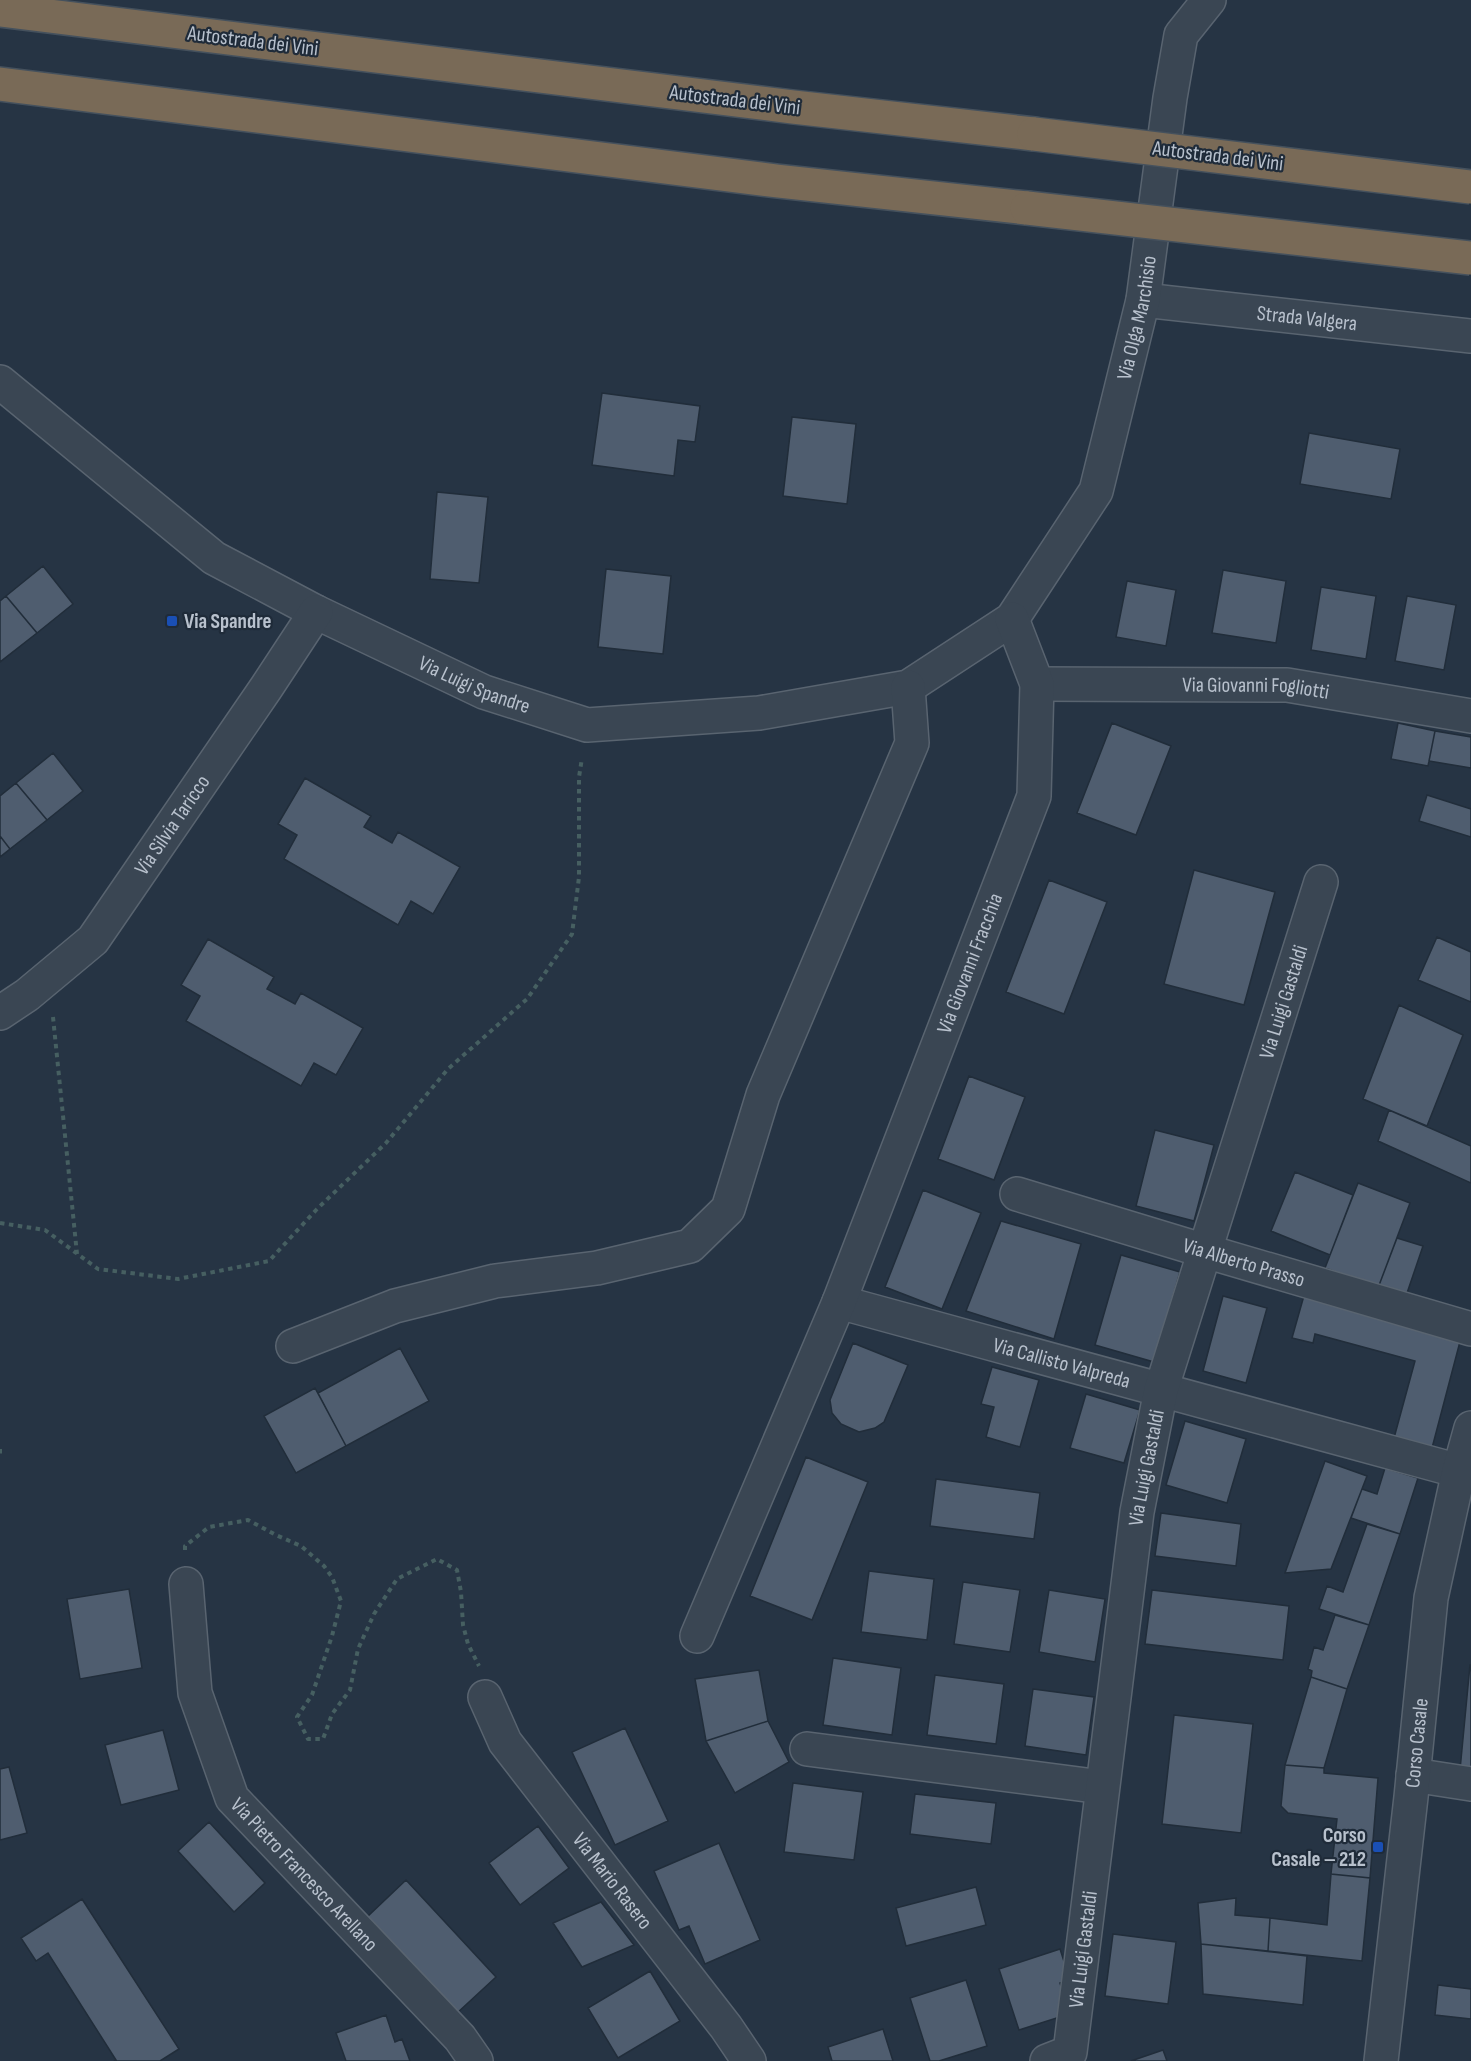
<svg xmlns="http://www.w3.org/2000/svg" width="1471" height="2061" viewBox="0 0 1471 2061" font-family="'Sofia Sans Condensed',sans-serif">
	<rect width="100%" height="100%" fill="#263444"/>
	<!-- building -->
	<path fill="#4f5d6f" stroke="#212d3a" stroke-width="1.5" d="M602,393L700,406L695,442L678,440L674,476L592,465Z
		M792,417L856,424L847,504L783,496Z
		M1309,433L1400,449L1391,499L1300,484Z
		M437,492L488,497L479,583L430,579Z
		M43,566L73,604L37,633L6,596Z
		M606,569L671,576L663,654L598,647Z
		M1223,570L1286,581L1276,643L1212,633Z
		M1127,581L1176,590L1166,646L1116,637Z
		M1321,587L1376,596L1366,659L1311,650Z
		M6,596L37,633L0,662V601Z
		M1407,596L1456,605L1444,670L1395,661Z
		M1112,723L1171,746L1136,835L1077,813Z
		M1398,723L1435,731L1428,766L1391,759Z
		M1435,731L1471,737V768L1429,761Z
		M53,753L83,791L47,820L16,783Z
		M305,778L371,816L364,827L392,843L398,832L460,867L433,914L411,901L398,925L284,859L297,835L278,824Z
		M16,783L47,820L10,849L0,836V796Z
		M1427,795L1471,809V837L1419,821Z
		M0,836L10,849L0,857Z
		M1194,870L1275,892L1244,1005L1164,984Z
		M1049,880L1107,902L1064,1014L1006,992Z
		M1437,937L1471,952V1002L1418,980Z
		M208,939L274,977L267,989L295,1004L301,993L363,1028L336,1075L314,1063L301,1086L186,1021L200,996L181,985Z
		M1399,1005L1463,1035L1427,1126L1363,1099Z
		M969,1076L1025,1097L994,1180L938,1159Z
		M1389,1110L1471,1146V1183L1378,1141Z
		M1155,1130L1214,1145L1194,1221L1136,1206Z
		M1295,1172L1353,1195L1330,1255L1271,1231Z
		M1358,1183L1410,1203L1378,1288L1325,1268Z
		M923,1190L981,1213L942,1309L885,1287Z
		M1001,1221L1081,1244L1054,1339L966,1311Z
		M1397,1238L1423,1246L1406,1296L1378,1288Z
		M1121,1255L1180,1272L1154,1362L1095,1345Z
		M1305,1292L1462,1334L1432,1448L1394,1438L1415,1361L1315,1334L1313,1343L1292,1338Z
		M1223,1296L1267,1308L1246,1383L1203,1371Z
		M853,1343L908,1365L884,1422L875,1428L859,1432L841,1424L832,1413L830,1400Z
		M400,1348L429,1401L346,1446L318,1393Z
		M992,1367L1039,1380L1020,1447L986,1437L994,1407L981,1404Z
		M315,1388L346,1446L296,1473L264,1416Z
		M1086,1394L1140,1410L1124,1463L1070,1448Z
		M1185,1421L1246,1439L1227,1503L1166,1485Z
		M806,1457L868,1482L812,1620L750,1596Z
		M1325,1461L1367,1476L1331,1569L1285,1573Z
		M1385,1468L1418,1478L1400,1534L1351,1518L1362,1489L1377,1494Z
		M936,1479L1040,1493L1034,1539L930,1526Z
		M1161,1513L1241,1524L1236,1566L1155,1556Z
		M1367,1524L1400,1534L1369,1625L1319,1609L1327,1586L1343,1592Z
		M869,1571L934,1579L927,1640L861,1632Z
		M963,1582L1020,1590L1010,1652L954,1644Z
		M129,1589L142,1668L80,1679L67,1599Z
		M1049,1590L1105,1599L1095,1662L1039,1652Z
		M1152,1590L1289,1606L1283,1660L1145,1644Z
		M1335,1615L1369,1625L1347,1689L1311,1677L1312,1671L1308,1669L1314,1647L1323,1650Z
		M833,1658L901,1668L892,1735L823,1725Z
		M1470,1665H1471V1771L1460,1770Z
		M759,1670L768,1721L706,1741L695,1679Z
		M935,1675L1004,1684L996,1744L927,1735Z
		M1311,1677L1347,1689L1324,1768L1285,1765Z
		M1033,1689L1094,1697L1086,1755L1025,1746Z
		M1174,1715L1253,1724L1241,1833L1162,1824Z
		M768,1721L789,1762L735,1793L706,1741Z
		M625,1728L668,1821L615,1845L572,1752Z
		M163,1730L179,1790L121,1805L105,1745Z
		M1285,1765L1324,1768V1773L1378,1778L1370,1878L1331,1874L1337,1819L1288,1813L1281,1806Z
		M9,1767L27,1833L0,1840V1769Z
		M793,1783L863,1792L854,1860L784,1852Z
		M915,1794L996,1803L991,1844L910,1834Z
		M209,1822L265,1883L234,1912L178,1851Z
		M538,1826L569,1868L520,1905L489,1863Z
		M719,1843L760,1940L705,1964L689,1926L679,1930L654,1871Z
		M1331,1874L1370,1878L1362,1961L1268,1951L1270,1918L1327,1925Z
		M406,1880L496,1977L456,2014L366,1918Z
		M976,1887L986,1925L906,1946L896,1908Z
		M1236,1898L1235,1915L1270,1918L1268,1951L1201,1944L1198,1903Z
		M82,1899L179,2049L160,2061H114L116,2060L48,1953L36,1961L21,1938Z
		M601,1902L634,1945L582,1967L553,1923Z
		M1113,1934L1176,1942L1168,2004L1105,1996Z
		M1201,1944L1307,1956L1303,2005L1203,1994Z
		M1060,1949L1070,1980L1060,1983L1067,2006L1063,2016L1019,2030L999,1969Z
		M650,1971L680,2021L618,2058L588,2008Z
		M966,1980L987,2046L939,2061H930L910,1998Z
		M1438,1985L1471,1989V2019L1435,2015Z
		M386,2015L395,2042L402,2039L410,2061H346L336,2033Z
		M883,2029L893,2061H832L828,2047Z
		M1163,2050L1167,2061H1131Z"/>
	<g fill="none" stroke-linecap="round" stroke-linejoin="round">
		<defs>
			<g id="minor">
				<path id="s1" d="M1143,300L1471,336"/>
				<path id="s2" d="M0,382L214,558L316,612L484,692L587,725L759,713L908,687L1012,619L1096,491L1143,300L1170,98L1181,35L1209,0"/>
				<path id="s3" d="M1037,684L1287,685L1471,716"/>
				<path id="s4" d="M0,1013L27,995L93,940L266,688L316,612"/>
				<path id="s5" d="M1017,1194L1205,1251L1471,1329"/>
				<path id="s6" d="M839,1302L1459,1471"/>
				<path d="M293,1346L395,1306L495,1281L597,1268L690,1246L728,1209L763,1095L912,743L908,687"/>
				<path id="s7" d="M186,1584L195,1693L232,1798L460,2038L476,2061"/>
				<path id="s8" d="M697,1636L839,1302L1034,796L1037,684L1012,619"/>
				<path id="s9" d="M485,1697L505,1742L726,2027L749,2061"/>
				<path d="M807,1749L1102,1787"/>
				<path d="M1413,1775L1471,1784"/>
				<path id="s10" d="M1047,2061L1070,2052L1137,1512L1161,1390L1321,882"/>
				<path id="s11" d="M1381,2061L1411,1797L1431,1598L1459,1471L1471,1428"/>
			</g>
			<path id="highway" d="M0,10L793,107L1034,134
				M0,84L777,181L1027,208"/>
		</defs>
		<!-- minor casing -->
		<use href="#minor" stroke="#596470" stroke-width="36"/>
		<!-- highway casing -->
		<use href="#highway" stroke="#45515d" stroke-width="36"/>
		<!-- path -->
		<path stroke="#465f61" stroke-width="4" stroke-dasharray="4.5 4.5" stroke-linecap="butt" d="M53,1017L77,1254
			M0,1223L45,1230L98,1269L178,1279L269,1261L317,1209L386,1143L448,1069L527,999L572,934L579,877V777L582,758
			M0,1449V1457
			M185,1550V1546L209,1527L248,1520L276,1535L301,1546L324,1566L332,1577L341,1601L332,1636L312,1695L297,1717L308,1739H323L332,1714L350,1690L358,1649L374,1614L397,1579L437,1559L457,1570L461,1592L463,1625L468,1644L479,1666"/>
		<!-- minor -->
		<use href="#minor" stroke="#3a4653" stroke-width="33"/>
		<!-- highway -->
		<use href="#highway" stroke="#796a57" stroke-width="33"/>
		<defs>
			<path id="highway-bridge" d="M1034,134L1471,187
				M1027,208L1471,258"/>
		</defs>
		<!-- highway-bridge casing -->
		<use href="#highway-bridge" stroke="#45515d" stroke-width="36" stroke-linecap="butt"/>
		<!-- highway-bridge -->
		<use href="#highway-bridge" stroke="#796a57" stroke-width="33"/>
	</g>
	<!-- markers -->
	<g fill="#1a4fb4" stroke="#1f2b39" stroke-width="2">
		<rect x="166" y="615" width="12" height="12" rx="3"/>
		<rect x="1372" y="1841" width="12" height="12" rx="3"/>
	</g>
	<g text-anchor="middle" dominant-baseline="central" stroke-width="4.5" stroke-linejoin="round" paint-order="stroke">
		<!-- street labels -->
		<g font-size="21" fill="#b8c1cd" stroke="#1f2b39">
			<text transform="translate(253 41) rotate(7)">Autostrada dei Vini</text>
			<text transform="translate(735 100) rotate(7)">Autostrada dei Vini</text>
			<text transform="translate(1218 156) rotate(7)">Autostrada dei Vini</text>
			<text stroke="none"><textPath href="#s2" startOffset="1466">Via Olga Marchisio</textPath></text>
			<text stroke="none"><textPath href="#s1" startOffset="165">Strada Valgera</textPath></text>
			<text stroke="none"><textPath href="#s2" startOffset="567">Via Luigi Spandre</textPath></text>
			<text stroke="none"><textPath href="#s3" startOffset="219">Via Giovanni Fogliotti</textPath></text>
			<text stroke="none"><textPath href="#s4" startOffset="258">Via Silvia Taricco</textPath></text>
			<text stroke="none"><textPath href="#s8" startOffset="726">Via Giovanni Fracchia</textPath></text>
			<text stroke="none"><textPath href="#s10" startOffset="1100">Via Luigi Gastaldi</textPath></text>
			<text stroke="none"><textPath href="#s5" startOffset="237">Via Alberto Prasso</textPath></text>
			<text stroke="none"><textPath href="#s6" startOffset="231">Via Callisto Valpreda</textPath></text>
			<text stroke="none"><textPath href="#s10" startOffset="614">Via Luigi Gastaldi</textPath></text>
			<text stroke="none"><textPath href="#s11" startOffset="320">Corso Casale</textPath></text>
			<text stroke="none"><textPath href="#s7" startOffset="326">Via Pietro Francesco Arellano</textPath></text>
			<text stroke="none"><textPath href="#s9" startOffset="225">Via Mario Rasero</textPath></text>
			<text stroke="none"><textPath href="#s10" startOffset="128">Via Luigi Gastaldi</textPath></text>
		</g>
		<!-- poi labels -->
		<g font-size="21" font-weight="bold" fill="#b8c1cd" stroke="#1f2b39" text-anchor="start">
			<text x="184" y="621">Via Spandre</text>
			<text x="1366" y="1835" text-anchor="end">Corso<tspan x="1366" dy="24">Casale – 212</tspan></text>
		</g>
	</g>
</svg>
